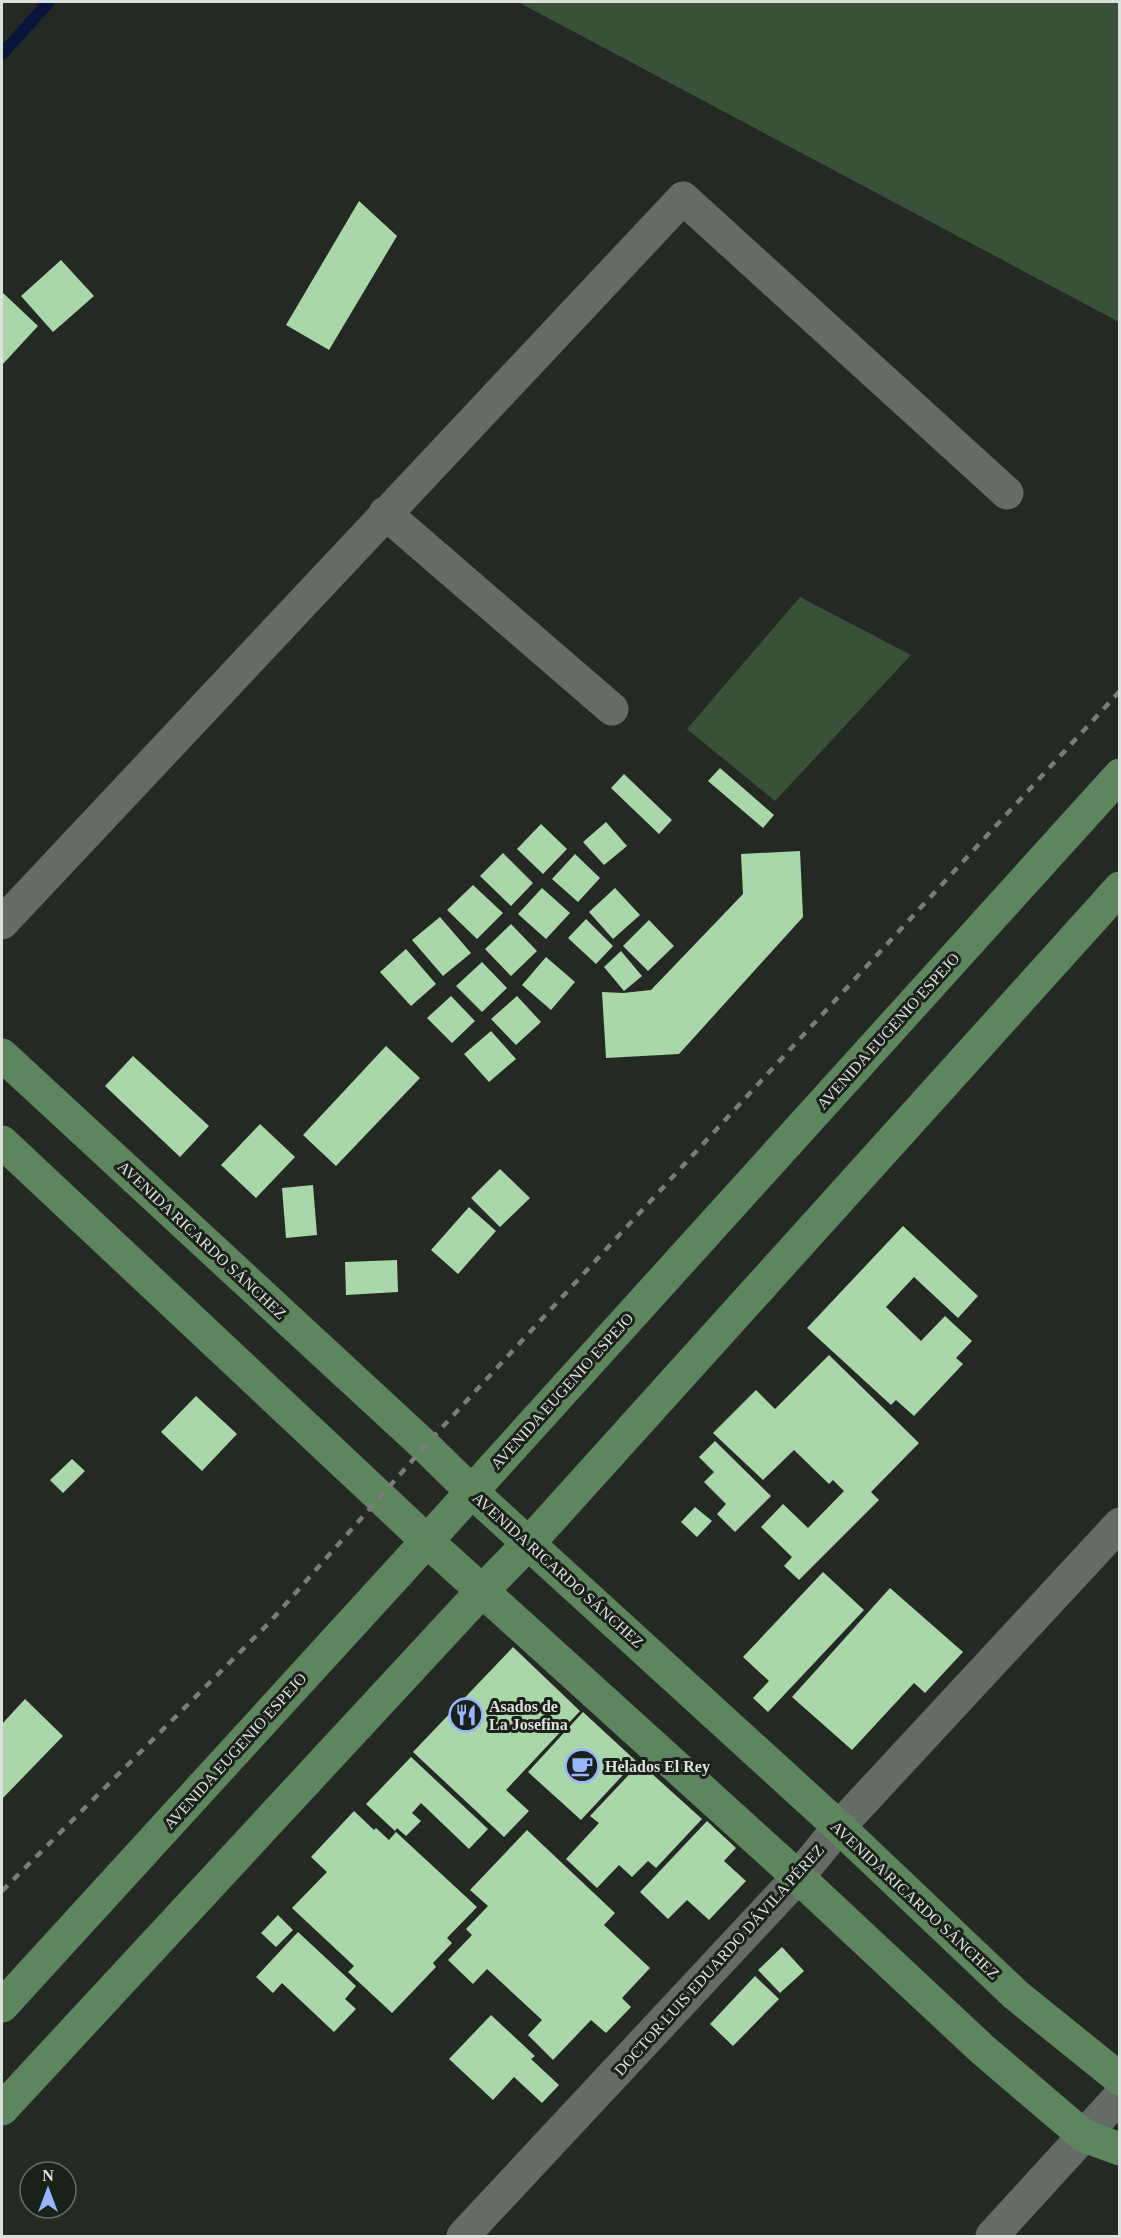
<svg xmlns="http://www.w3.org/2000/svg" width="1121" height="2238" viewBox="0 0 1121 2238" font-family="'Times New Roman',serif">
	<rect width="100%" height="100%" fill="#242924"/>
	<!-- green -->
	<path fill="#385138" d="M518,2H1119V322Z
		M800,597L911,655L775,801L687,729Z"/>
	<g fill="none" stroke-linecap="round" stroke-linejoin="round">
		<!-- stream -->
		<path stroke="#08143c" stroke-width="12" d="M2,54L49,2"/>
	</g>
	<!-- building -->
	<path fill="#aad7aa" d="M359,201L397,236L329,350L286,325Z
		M61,260L94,296L53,332L21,296Z
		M2,292L38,326L2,365Z
		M720,768L774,815L763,828L708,781Z
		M624,774L672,820L659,834L611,788Z
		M606,822L627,846L604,865L583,842Z
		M541,824L567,849L543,874L517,849Z
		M800,851L803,917L679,1054L606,1058L602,992L623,993L651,990L743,894L741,854Z
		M503,853L533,883L511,906L480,876Z
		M575,854L600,878L578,902L552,879Z
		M473,885L503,913L477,939L447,910Z
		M542,888L570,913L546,939L518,914Z
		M615,888L640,915L613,939L589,912Z
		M440,917L471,953L443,976L412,940Z
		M586,919L613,946L596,964L568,938Z
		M649,920L674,946L648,971L623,946Z
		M511,924L537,951L511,976L485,949Z
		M406,949L436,984L411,1006L380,972Z
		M621,951L642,976L624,991L604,967Z
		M546,957L575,982L551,1010L522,985Z
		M482,962L507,988L482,1012L456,986Z
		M451,996L475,1021L452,1043L427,1018Z
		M517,996L541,1022L516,1045L491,1019Z
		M491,1031L516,1059L489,1082L464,1054Z
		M386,1046L420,1078L336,1166L303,1135Z
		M133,1056L209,1126L180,1157L105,1086Z
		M260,1124L295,1157L256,1198L221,1165Z
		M500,1169L530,1198L500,1227L471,1198Z
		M313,1185L317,1235L286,1238L282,1188Z
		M469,1207L496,1231L458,1274L431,1250Z
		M903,1226L978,1296L958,1318L914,1277L886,1307L921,1341L945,1316L972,1341L956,1358L963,1364L914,1416L896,1400L891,1405L807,1328Z
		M397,1260L398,1292L346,1295L345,1262Z
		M829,1355L919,1443L871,1492L879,1500L799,1580L784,1566L792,1557L761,1527L783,1504L808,1528L844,1491L833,1480L829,1484L794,1450L763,1480L713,1433L756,1390L775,1409Z
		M196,1396L237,1434L202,1471L161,1432Z
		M715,1441L771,1496L735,1532L717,1514L726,1504L704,1482L714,1472L699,1457Z
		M72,1459L85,1471L63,1493L50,1480Z
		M695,1507L712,1521L697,1537L681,1522Z
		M823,1572L864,1610L768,1712L753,1698L769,1681L743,1657Z
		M890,1588L963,1652L925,1693L914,1683L852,1750L792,1697Z
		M513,1647L580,1711L506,1790L529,1811L504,1837L413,1752Z
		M25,1699L63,1736L2,1799V1724Z
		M583,1712L636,1761L581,1820L528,1772Z
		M411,1757L488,1829L469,1849L421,1803L412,1813L421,1821L406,1836L397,1828L395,1831L366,1804Z
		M640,1763L702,1819L656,1868L648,1861L632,1877L619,1865L597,1888L566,1859L599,1823L590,1816Z
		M354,1811L374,1830L376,1828L389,1840L396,1832L477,1907L447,1938L452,1943L433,1963L436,1967L392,2013L348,1972L354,1966L292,1908L327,1872L311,1857Z
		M707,1821L736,1848L724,1861L746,1881L709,1920L687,1900L668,1919L640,1892Z
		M527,1830L615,1913L604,1925L650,1968L622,1998L631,2007L606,2033L591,2020L553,2060L528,2035L542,2020L487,1969L473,1984L448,1960L472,1935L466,1929L488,1906L470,1890Z
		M278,1915L293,1930L276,1947L261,1933Z
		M298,1932L356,1986L345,1999L356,2009L334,2032L282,1983L273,1993L256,1977Z
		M782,1947L804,1971L780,1993L758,1970Z
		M755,1976L779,1999L733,2046L710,2024Z
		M491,2015L535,2056L531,2059L559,2085L542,2103L514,2077L493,2100L449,2059Z"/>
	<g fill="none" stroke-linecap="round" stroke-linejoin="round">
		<!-- minor -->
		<path stroke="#656c65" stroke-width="33" d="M385,513L612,709
			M2,923L683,198L1007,493
			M463,2236L798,1877L839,1827L1120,1524
			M992,2236L1120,2096"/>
		<!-- major -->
		<path stroke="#5d865e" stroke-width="33" d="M2,1055L425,1446L471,1491L839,1827L1016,1995L1120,2079
			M2,1142L427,1541L798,1877L982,2049L1084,2136L1120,2149
			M2,2006L427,1541L1120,775
			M2,2109L483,1590L529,1543L1120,888"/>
		<!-- rail -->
		<path stroke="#797d79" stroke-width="4.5" stroke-dasharray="8 8" stroke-linecap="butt" d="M2,1891L269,1623L425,1446L1120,691"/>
	</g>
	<!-- icons -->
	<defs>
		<symbol id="restaurant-ring" viewBox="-11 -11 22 22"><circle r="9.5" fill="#1a201a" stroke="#97b6fd" stroke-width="1.5"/><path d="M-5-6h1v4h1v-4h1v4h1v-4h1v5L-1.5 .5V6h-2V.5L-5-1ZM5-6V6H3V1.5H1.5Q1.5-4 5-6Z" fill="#97b6fd"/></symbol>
		<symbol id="cafe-ring" viewBox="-11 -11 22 22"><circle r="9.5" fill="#1a201a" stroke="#97b6fd" stroke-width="1.5"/><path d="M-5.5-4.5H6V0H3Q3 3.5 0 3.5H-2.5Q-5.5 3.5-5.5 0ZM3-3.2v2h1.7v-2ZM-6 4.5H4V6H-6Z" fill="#97b6fd"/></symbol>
	</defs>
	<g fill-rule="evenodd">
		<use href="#restaurant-ring" x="447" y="1696" width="38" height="38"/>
		<use href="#cafe-ring" x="563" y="1747" width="38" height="38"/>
	</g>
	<g text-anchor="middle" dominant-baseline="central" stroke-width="6" stroke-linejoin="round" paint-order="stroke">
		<!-- street labels -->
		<g font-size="16" fill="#dde1dd" stroke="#1a201a">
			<text transform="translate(888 1031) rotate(-48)">AVENIDA EUGENIO ESPEJO</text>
			<text transform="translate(202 1240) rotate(43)">AVENIDA RICARDO SÁNCHEZ</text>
			<text transform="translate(562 1391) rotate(-48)">AVENIDA EUGENIO ESPEJO</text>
			<text transform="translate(558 1570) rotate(42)">AVENIDA RICARDO SÁNCHEZ</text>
			<text transform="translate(235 1751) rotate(-48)">AVENIDA EUGENIO ESPEJO</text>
			<text transform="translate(915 1900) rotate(43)">AVENIDA RICARDO SÁNCHEZ</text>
			<text transform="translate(719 1960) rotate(-48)">DOCTOR LUIS EDUARDO DÁVILA PÉREZ</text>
		</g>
		<!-- poi labels -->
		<g font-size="16" font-weight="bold" fill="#dde1dd" stroke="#1a201a" text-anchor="start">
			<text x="489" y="1706">Asados de<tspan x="489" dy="18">La Josefina</tspan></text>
			<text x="605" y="1766">Helados El Rey</text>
		</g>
	</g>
	<!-- border -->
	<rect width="1121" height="2238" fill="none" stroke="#dde1dd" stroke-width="6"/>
	<!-- north arrow -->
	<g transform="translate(48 2190)"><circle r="28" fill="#1a201a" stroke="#686d68" stroke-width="1.5"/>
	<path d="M0-4.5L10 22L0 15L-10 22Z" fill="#97b6fd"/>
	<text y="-9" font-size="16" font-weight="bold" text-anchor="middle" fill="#dde1dd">N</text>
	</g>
</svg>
